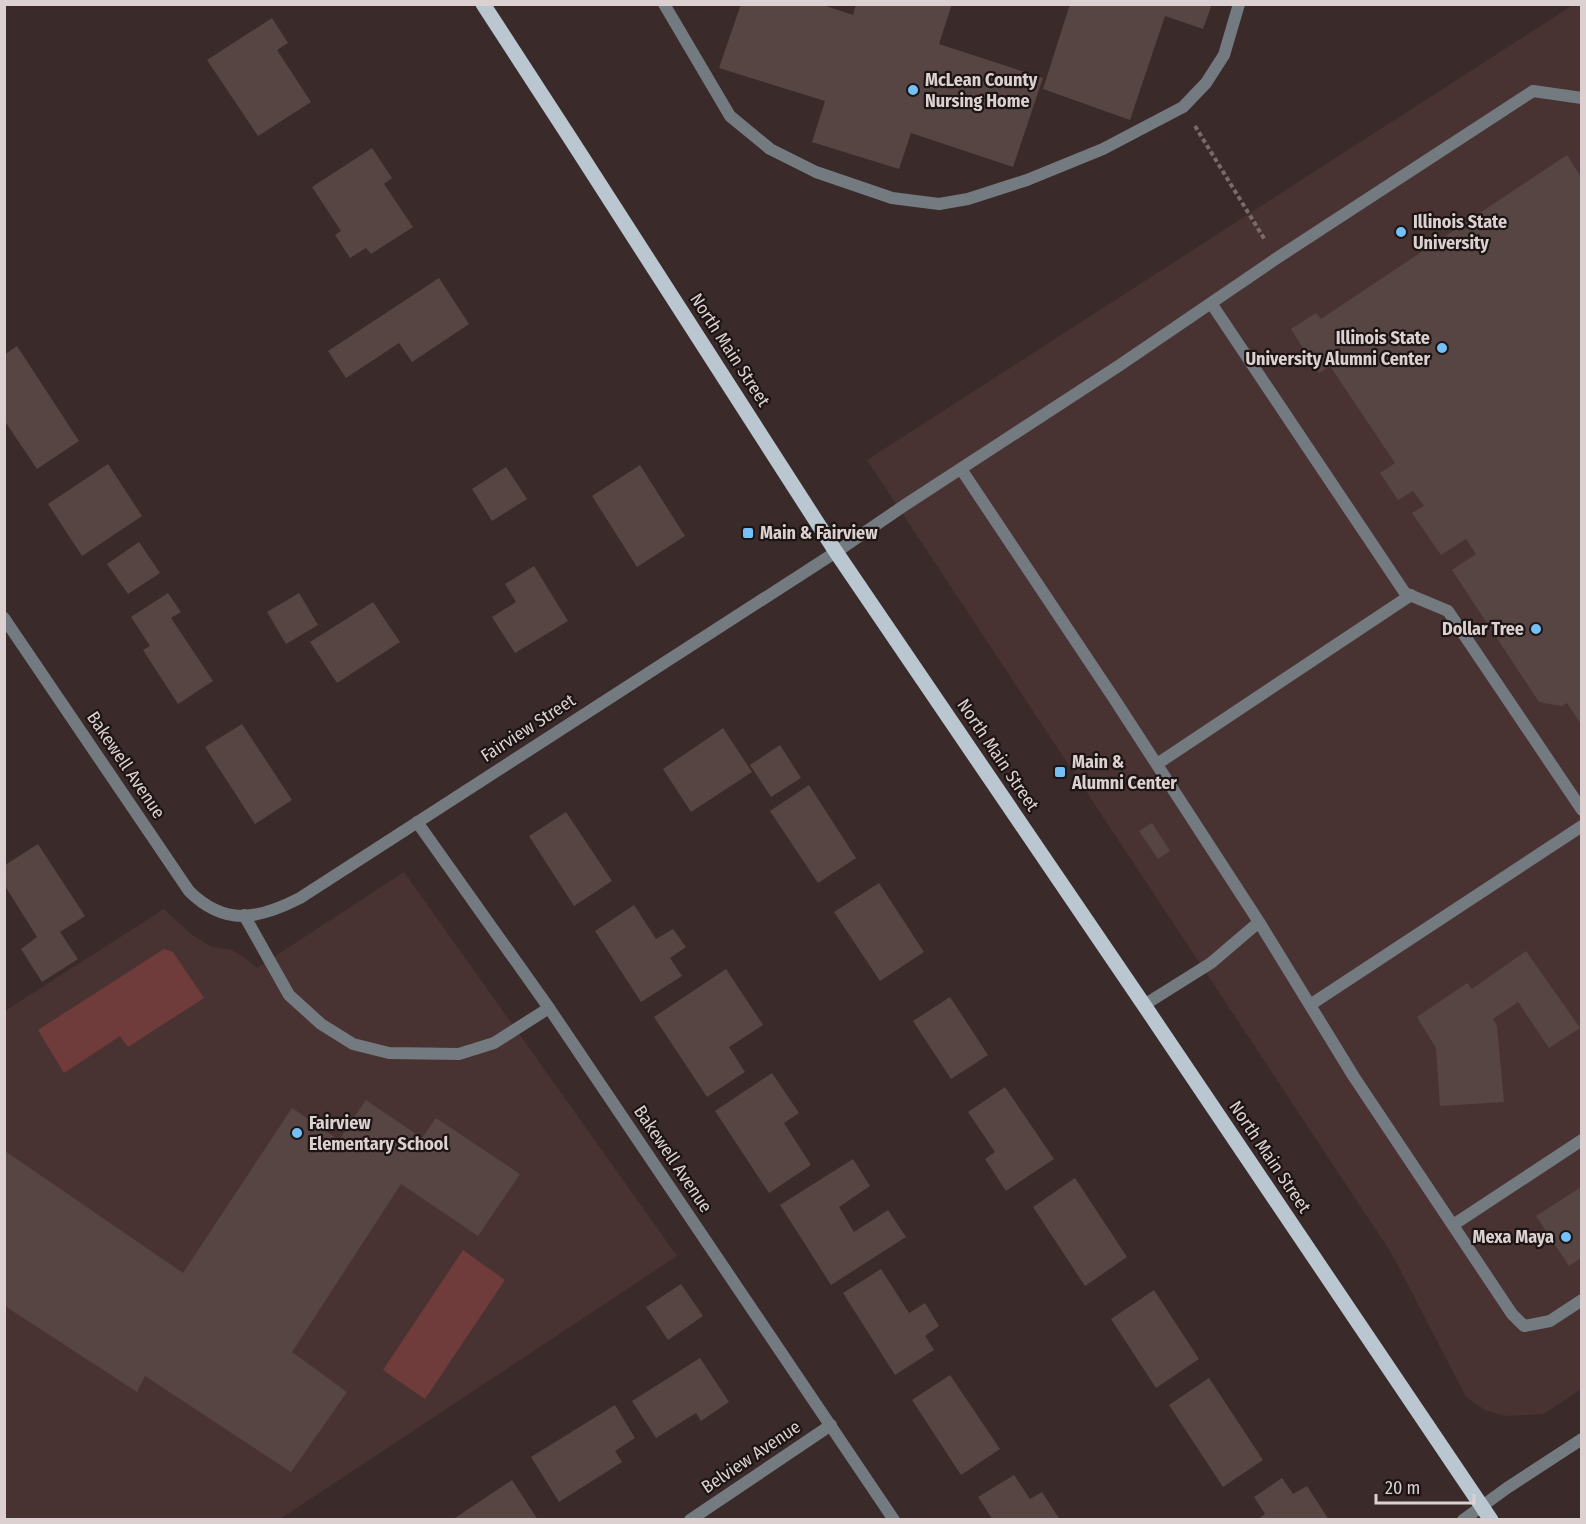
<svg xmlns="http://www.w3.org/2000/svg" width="1586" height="1524" viewBox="0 0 1586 1524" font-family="'Fira Sans Condensed',sans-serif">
	<rect width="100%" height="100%" fill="#3a2a29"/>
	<!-- built -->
	<path fill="#493332" d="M1573,5H1581V1389L1544,1414L1504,1416L1485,1410L1466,1397L1392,1254L867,460Z
		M404,872L677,1256L280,1519L5,1520V1011L164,909L192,935L212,947L232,950L245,958L257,968Z"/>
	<!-- green -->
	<path fill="#6f3b3b" d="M164,949L173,952L204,998L128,1047L120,1036L64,1073L38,1030Z
		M463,1250L505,1280L425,1399L383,1370Z"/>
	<!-- building -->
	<path fill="#574544" d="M741,4H820L853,15L856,4H952L939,44L1043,78L1013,167L911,133L899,169L812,142L825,101L719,68Z
		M1070,4H1212L1203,29L1165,16L1130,120L1043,89Z
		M272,18L288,43L277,50L311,102L258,136L207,60Z
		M372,148L392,178L384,184L413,227L371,254L366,248L350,258L335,235L341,231L312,187Z
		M1567,155L1581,177V724L1567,703L1562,706L1539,702L1452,570L1476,554L1466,539L1441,555L1412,513L1424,506L1413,491L1398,500L1380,473L1395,463L1330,366L1319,373L1291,329L1316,313L1321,319Z
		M439,278L469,324L412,362L399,343L346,378L328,351Z
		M17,346L79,441L37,469L4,420V355Z
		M108,464L142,516L82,556L48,504Z
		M640,465L685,536L637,567L592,496Z
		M506,467L527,499L492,521L472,489Z
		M139,542L160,573L128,594L107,564Z
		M534,566L568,621L515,653L492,617L516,602L505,584Z
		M168,593L181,612L171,618L213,681L178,704L143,650L150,646L131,617Z
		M299,593L318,625L286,644L267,612Z
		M373,602L400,642L337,683L310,642Z
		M242,724L292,800L255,824L205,747Z
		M723,728L752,772L691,812L663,769Z
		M780,745L801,778L771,797L750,765Z
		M809,785L856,858L818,883L770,811Z
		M566,812L612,881L574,906L529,836Z
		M1152,823L1170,851L1158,859L1139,831Z
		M38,844L85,916L60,932L78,959L42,982L21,949L37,937L5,886V865Z
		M879,883L924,952L880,981L834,912Z
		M634,905L656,939L673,929L686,947L670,958L682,976L641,1002L595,931Z
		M1526,951L1580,1028L1549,1048L1518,1002L1493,1019L1497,1026L1504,1102L1440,1106L1436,1048L1417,1017L1467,983L1472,989Z
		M726,969L763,1025L729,1047L745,1072L707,1097L654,1017Z
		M950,997L988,1055L951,1079L913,1021Z
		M772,1073L799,1113L784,1123L811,1165L769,1193L715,1111Z
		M1005,1087L1054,1159L1006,1191L985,1159L995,1152L968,1112Z
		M366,1100L422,1138L436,1118L520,1174L478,1236L401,1184L292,1352L347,1392L291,1472L145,1376L137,1392L5,1306V1151L183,1273L292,1108L339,1140Z
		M853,1159L870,1186L839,1207L854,1232L888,1210L906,1237L831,1285L780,1205Z
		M1075,1178L1127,1257L1085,1286L1033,1207Z
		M1581,1187V1258L1569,1266L1536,1216Z
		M881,1269L909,1313L925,1303L939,1326L925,1336L934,1350L895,1375L843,1293Z
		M681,1284L703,1316L668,1340L646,1307Z
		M1154,1290L1199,1359L1156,1388L1111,1319Z
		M700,1358L729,1402L701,1421L696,1413L656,1438L632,1401Z
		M950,1375L1000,1449L961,1475L912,1400Z
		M1209,1378L1263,1460L1223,1487L1169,1405Z
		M615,1405L635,1438L615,1451L622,1462L559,1502L531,1457Z
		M1014,1475L1030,1499L1042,1492L1060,1520H993L978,1497Z
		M1282,1478L1293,1494L1307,1486L1329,1520H1257L1265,1514L1254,1497Z
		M512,1480L538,1520H452Z"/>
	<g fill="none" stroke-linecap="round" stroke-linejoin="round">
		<!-- path -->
		<path stroke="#7a6b6a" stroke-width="4" stroke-dasharray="4.5 3" stroke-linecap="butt" d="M1195,126L1265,240"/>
		<!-- lane -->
		<path stroke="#747b80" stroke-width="12" d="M664,4L730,116L770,149L816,172L892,198L939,204L968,199L1027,180L1103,149L1183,107L1206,83L1224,55L1239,4
			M1211,303L1405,593L1448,611L1582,810
			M961,469L1113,697L1259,922L1354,1077L1512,1314L1524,1326L1550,1321L1582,1300
			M836,552L905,505L1120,365L1277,258L1533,91L1582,98
			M1157,764L1411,595
			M244,915L289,995L321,1024L353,1044L389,1053L459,1054L494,1043L549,1008
			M1144,1005L1211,963L1259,922
			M1310,1005L1582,826
			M1453,1225L1582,1140"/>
		<!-- street -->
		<path stroke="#747b80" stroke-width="12" d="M4,618L189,891C225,927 259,919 300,898L836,552
			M417,822L549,1008L894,1520
			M690,1520L831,1425
			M1463,1520L1507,1488L1582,1439"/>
		<!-- primary -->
		<path stroke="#bac7d1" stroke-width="15" d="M483,4L572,141L836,552L1144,1005L1491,1520"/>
	</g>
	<!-- markers -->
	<g fill="#75c0f6" stroke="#1c1514" stroke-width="2">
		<circle cx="913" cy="90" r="6"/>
		<circle cx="1401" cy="232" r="6"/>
		<circle cx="1442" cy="348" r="6"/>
		<rect x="742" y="527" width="12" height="12" rx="3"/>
		<circle cx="1536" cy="629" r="6"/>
		<rect x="1054" y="766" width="12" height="12" rx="3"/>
		<circle cx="297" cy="1133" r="6"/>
		<circle cx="1566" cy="1237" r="6"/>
	</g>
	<g text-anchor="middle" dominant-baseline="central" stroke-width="4.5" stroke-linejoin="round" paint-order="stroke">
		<!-- poi labels -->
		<g font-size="18" font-weight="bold" fill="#dcd1d0" stroke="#1c1514" text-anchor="start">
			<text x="925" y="80">McLean County<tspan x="925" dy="21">Nursing Home</tspan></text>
			<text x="1413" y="222">Illinois State<tspan x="1413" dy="21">University</tspan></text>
			<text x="1430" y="338" text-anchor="end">Illinois State<tspan x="1430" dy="21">University Alumni Center</tspan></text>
			<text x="760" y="533">Main &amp; Fairview</text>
			<text x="1524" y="629" text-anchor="end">Dollar Tree</text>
			<text x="1072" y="762">Main &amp;<tspan x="1072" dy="21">Alumni Center</tspan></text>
			<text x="309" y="1123">Fairview<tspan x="309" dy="21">Elementary School</tspan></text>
			<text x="1554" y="1237" text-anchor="end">Mexa Maya</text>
		</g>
		<!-- street labels -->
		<g font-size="18" fill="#dcd1d0" stroke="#1c1514">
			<text transform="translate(730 350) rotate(57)">North Main Street</text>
			<text transform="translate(528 728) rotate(-33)">Fairview Street</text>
			<text transform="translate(998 755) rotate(56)">North Main Street</text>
			<text transform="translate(126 765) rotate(56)">Bakewell Avenue</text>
			<text transform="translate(1270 1157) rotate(56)">North Main Street</text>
			<text transform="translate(673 1159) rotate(56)">Bakewell Avenue</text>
			<text transform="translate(751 1457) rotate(-34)">Belview Avenue</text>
		</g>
	</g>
	<!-- border -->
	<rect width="1586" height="1524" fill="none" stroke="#dcd1d0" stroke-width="12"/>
	<!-- scale -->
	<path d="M1376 1494v9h98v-9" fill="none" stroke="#dcd1d0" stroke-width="3"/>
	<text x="1385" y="1494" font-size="18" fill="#dcd1d0" stroke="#1c1514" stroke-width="4.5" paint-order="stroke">20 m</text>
</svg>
